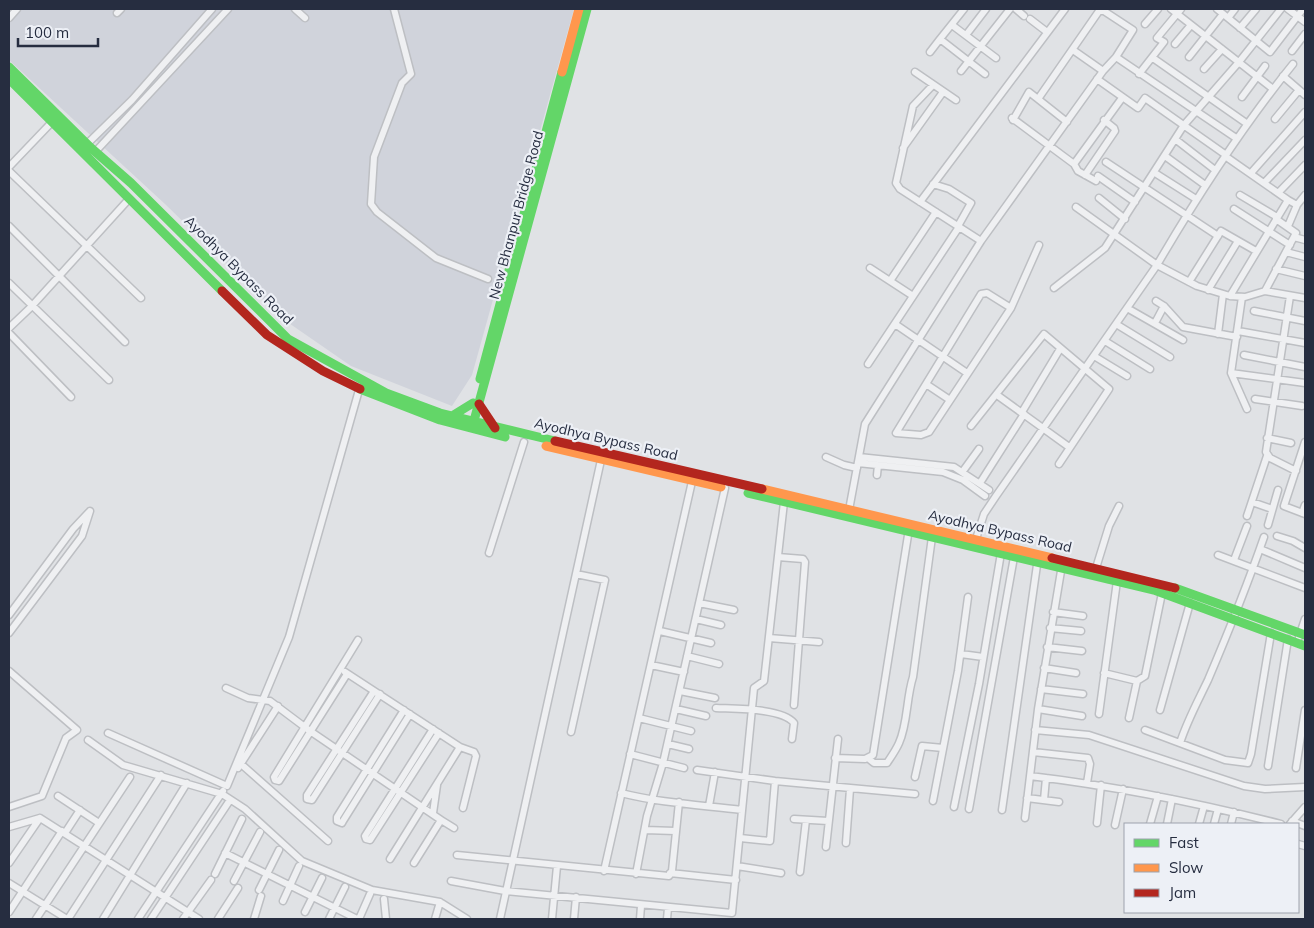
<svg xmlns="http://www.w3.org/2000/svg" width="1314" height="928" viewBox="0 0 1314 928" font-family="Mulish,sans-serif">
	<rect width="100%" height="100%" fill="#e0e2e5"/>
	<!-- built -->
	<path fill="#d0d3db" d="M9,9H574L472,375L452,406L351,366L283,319L165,204L9,60Z"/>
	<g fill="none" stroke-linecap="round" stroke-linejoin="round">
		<defs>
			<path id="street" d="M295,9L305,18
				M394,9L411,74L402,83L374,157L371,204L377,212L436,258L488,279
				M1016,9L1024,16
				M1171,9L1273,89
				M1217,9L1270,52L1303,9
				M1288,9L1305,22
				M117,13L121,9
				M9,18L17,9
				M1228,18L1235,9
				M1030,19L1047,32
				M1145,24L1158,9
				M952,25L996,58
				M1240,28L1256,9
				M966,35L986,9
				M940,39L964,9
				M1175,44L1191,25
				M1073,50L1103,71
				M1292,51L1305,34
				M930,52L940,39L985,74
				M1116,57L1236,138
				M1189,57L1223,14
				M1153,58L1246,123
				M1293,64C1242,127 1198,195 1157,265L1197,286L1230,296L1245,297L1265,291L1305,298
				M1204,69L1222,49
				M961,71L1010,9
				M915,72L956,100
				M1139,74L1164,42L1157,38L1181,9
				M1283,76L1305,95
				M1097,79L1138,108L1145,98L1226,155
				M933,85L913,106L896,183L900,189L981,241
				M1242,97L1265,66
				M1038,99L1067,122
				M1012,118L1074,164L1078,171L1096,181
				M1275,119L1299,90
				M1175,139L1215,170
				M87,144L132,100L212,9
				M903,148L943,92
				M96,151L228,9
				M1165,156L1205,185
				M1225,156L1288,200
				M1106,162L1218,236
				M1074,164L1122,98
				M9,167L52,122
				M9,171L141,298
				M1155,173L1196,199
				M1251,173L1305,112
				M1085,175L1115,131L1114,128L1104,120
				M1098,176L1135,202
				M1265,182L1305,140
				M933,184L949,189L971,203L958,226
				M1279,192L1305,165
				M1240,195L1277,217
				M1099,198L1125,219
				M920,202L1065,9
				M1234,209L1290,245
				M9,226L125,342
				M1288,226L1297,205
				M1294,237L1305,240
				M1286,252L1305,257
				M870,268L913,296
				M1276,269L1305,276
				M890,281L936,212
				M1189,282L1221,231L1256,251
				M9,283L109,380
				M1054,288L1105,248L1184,125L1239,62L1281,9
				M1208,290L1238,241
				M1265,291L1296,233L1276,219
				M1230,296L1288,200L1297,205L1305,195
				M1290,296L1266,452L1270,458L1296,471
				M1242,297L1231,373L1247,409
				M1156,301L1164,306L1183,327L1237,337
				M1011,308L987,293L981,294L896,433L921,435L929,432L1011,308L1039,245
				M1127,308L1183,340
				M1254,311L1305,321
				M1155,323L1164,306
				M895,324L967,373
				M1116,324L1170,357
				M9,328L31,307L129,199
				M1238,331L1305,343
				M9,333L71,397
				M1218,334L1223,294
				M1105,341L1150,369
				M1244,355L1305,367
				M1094,356L1127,376
				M868,364L959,227
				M1231,373L1305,383
				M926,384L950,400
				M997,395L1069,447
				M1255,399L1302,406
				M1022,412L1060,349
				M971,426L1044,334L1109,389L1059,464
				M1267,438L1291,443
				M1305,442L1284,506L1305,514
				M826,457L844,465L857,468
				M859,457L954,467L989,490
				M858,463L943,472L963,480L985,496
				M963,471L979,449
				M877,475L878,465
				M980,483L1024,414
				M1252,502L1272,509
				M849,510L865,424L981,241L1103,71L1116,57L1133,30L1104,11H1099L1038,99L1029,92L1013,120
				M1302,513L1305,505
				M1247,516L1267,456
				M1268,525L1278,490
				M1277,536L1293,541L1305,548
				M976,539L984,514L996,496L1157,265L1076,207
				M1260,549L1305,568
				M489,553L524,442
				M1218,555L1305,588
				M778,557L803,559L805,562L794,705
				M1234,560L1247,526
				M1096,568L1109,526L1119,506
				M699,603L734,610
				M1053,612L1083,616
				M9,615L73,529L89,512
				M696,619L721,625
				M1050,628L1081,631
				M660,631L711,643
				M9,633L82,536L90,511
				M1299,637L1305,619
				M769,638L819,642
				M1047,647L1082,651
				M961,654L983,657
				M687,656L719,664
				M651,665L684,672
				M1044,668L1076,673
				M9,671L77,730L66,738L42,796L9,807
				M345,672L460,747L474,752L476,756L463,808
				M1104,673L1137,681L1145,676L1162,593
				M347,674L279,781L275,780L274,777L358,640
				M226,688L248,698L270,701L310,731L441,820L414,863
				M1041,689L1083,694
				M374,691L307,795V799L312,800L380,694
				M680,691L715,698
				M716,708C734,709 782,708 794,723L792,739
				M676,709L706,716
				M1038,709L1082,716
				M404,710L337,817V821L342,823L343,821L410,714
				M1160,710L1190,603
				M1099,714L1117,581
				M639,718L691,731
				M1129,718L1137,681
				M433,729L365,836L366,839L370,840L439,733
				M1035,730L1089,735L1244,786L1265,789L1305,787
				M1145,730L1225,760L1248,763L1251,754L1271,633
				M571,732L605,580L576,574
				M108,733L227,786L289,637L359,390
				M88,740L123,765L222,794L245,809L302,861L372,890L440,902L467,919
				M1180,743C1187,721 1198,701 1208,680C1228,633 1247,586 1264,537
				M668,744L689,749
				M1033,752L1088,758L1090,764L1087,783
				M630,754L684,768
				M835,758L865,759L873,755L909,529
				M869,759L874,763H887C891,757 896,750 899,743C908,723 906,699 913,677L932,537
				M241,764L328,841
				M1268,766L1288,639
				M238,768L278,706
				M1296,768L1305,710
				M697,770L775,781L915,794
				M1030,776C1115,786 1198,803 1281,824
				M915,777L922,746L943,748
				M621,793C660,803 701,805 742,810
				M58,796L99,823
				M1027,798L1059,802
				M1044,800L1046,778
				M933,801L958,671L968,597
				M709,806L715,772
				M954,807L979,684L1001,553
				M969,809L1014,557
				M1002,810L1038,558
				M433,813L437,785
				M1025,818L1038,709L1062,565
				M794,819L828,821
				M441,820L454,828
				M1292,821L1305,826
				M1097,823L1101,785
				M1150,824L1158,796
				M1167,824L1172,799
				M1199,824L1204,806
				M1214,824L1218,809
				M1231,824L1234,812
				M1290,824L1305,807
				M1115,825L1123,789
				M9,827L40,818L199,919
				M645,830L675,831
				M65,833L80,810
				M740,838L770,841L775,781
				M846,843L850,789
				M1298,844L1305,846
				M826,847L838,739
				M225,853L357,919
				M457,855L669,876L672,871L679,802
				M390,859L460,747
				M9,863L40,818
				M737,866L781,873
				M604,871L693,477
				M800,872L806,820
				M670,873L736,880
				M215,874L242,819
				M636,874L647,816L663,763L725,488
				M234,881L260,832
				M451,881L505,891L732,913L754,688L764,681L784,502
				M9,883L67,919
				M259,890L279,850
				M384,899L386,919
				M283,901L299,866
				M9,912L62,831
				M305,912L322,878
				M36,919L130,777
				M68,919L161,775
				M103,919L187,783
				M138,919L223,791
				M151,919L230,800
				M183,919L211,880
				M218,919L238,888
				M254,919L261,896
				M329,919L345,887
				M359,919L370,894
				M435,919L440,902
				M500,919L601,460
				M552,919L557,866
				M574,919L576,897
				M640,919L641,906
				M667,919L668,908"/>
		</defs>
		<!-- street casing -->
		<use href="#street" stroke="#bdbfc3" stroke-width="9"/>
		<!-- street -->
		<use href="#street" stroke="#eff0f2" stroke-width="6"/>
		<!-- fast -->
		<path stroke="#63d668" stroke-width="9" d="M9,67L91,148L131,183L288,339L386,393L440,413L555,441
			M9,79L222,291
			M480,379L562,72
			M360,389L440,420L505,437
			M452,416L473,403
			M472,428L587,9
			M748,493L1154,590L1305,646
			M1175,588L1305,635"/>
		<!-- slow -->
		<path stroke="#ff974d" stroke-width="9" d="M562,72L579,9
			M546,446L721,487
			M762,489L1052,558"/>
		<!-- jam -->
		<path stroke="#b3261e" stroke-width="9" d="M222,291L267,335L323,371L360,389
			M479,404L495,428
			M555,441L762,489
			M1052,558L1175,588"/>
	</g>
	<g text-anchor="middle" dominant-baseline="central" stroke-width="4.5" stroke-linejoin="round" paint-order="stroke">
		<!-- street labels -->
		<g font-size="14" fill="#262d40" stroke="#edf0f6">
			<text transform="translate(516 215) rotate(-75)">New Bhanpur Bridge Road</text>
			<text transform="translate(239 270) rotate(45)">Ayodhya Bypass Road</text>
			<text transform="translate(606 439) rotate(13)">Ayodhya Bypass Road</text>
			<text transform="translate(1000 531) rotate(13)">Ayodhya Bypass Road</text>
		</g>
	</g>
	<!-- border -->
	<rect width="1314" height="928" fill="none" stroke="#262d40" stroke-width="20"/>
	<!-- legend -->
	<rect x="1124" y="823" width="175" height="90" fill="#edf0f6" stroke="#9da2ad"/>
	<rect x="1134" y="839" width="25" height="8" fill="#63d668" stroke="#9da2ad"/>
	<text x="1169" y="848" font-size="15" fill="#262d40">Fast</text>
	<rect x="1134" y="864" width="25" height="8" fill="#ff974d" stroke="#9da2ad"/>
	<text x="1169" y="873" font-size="15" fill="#262d40">Slow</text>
	<rect x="1134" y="889" width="25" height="8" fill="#b3261e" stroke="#9da2ad"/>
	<text x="1169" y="898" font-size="15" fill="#262d40">Jam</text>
	<!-- scale -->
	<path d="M18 38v8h80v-8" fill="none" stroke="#262d40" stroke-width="2.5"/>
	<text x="25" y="38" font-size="15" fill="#262d40" stroke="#edf0f6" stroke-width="4" paint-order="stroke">100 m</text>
</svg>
